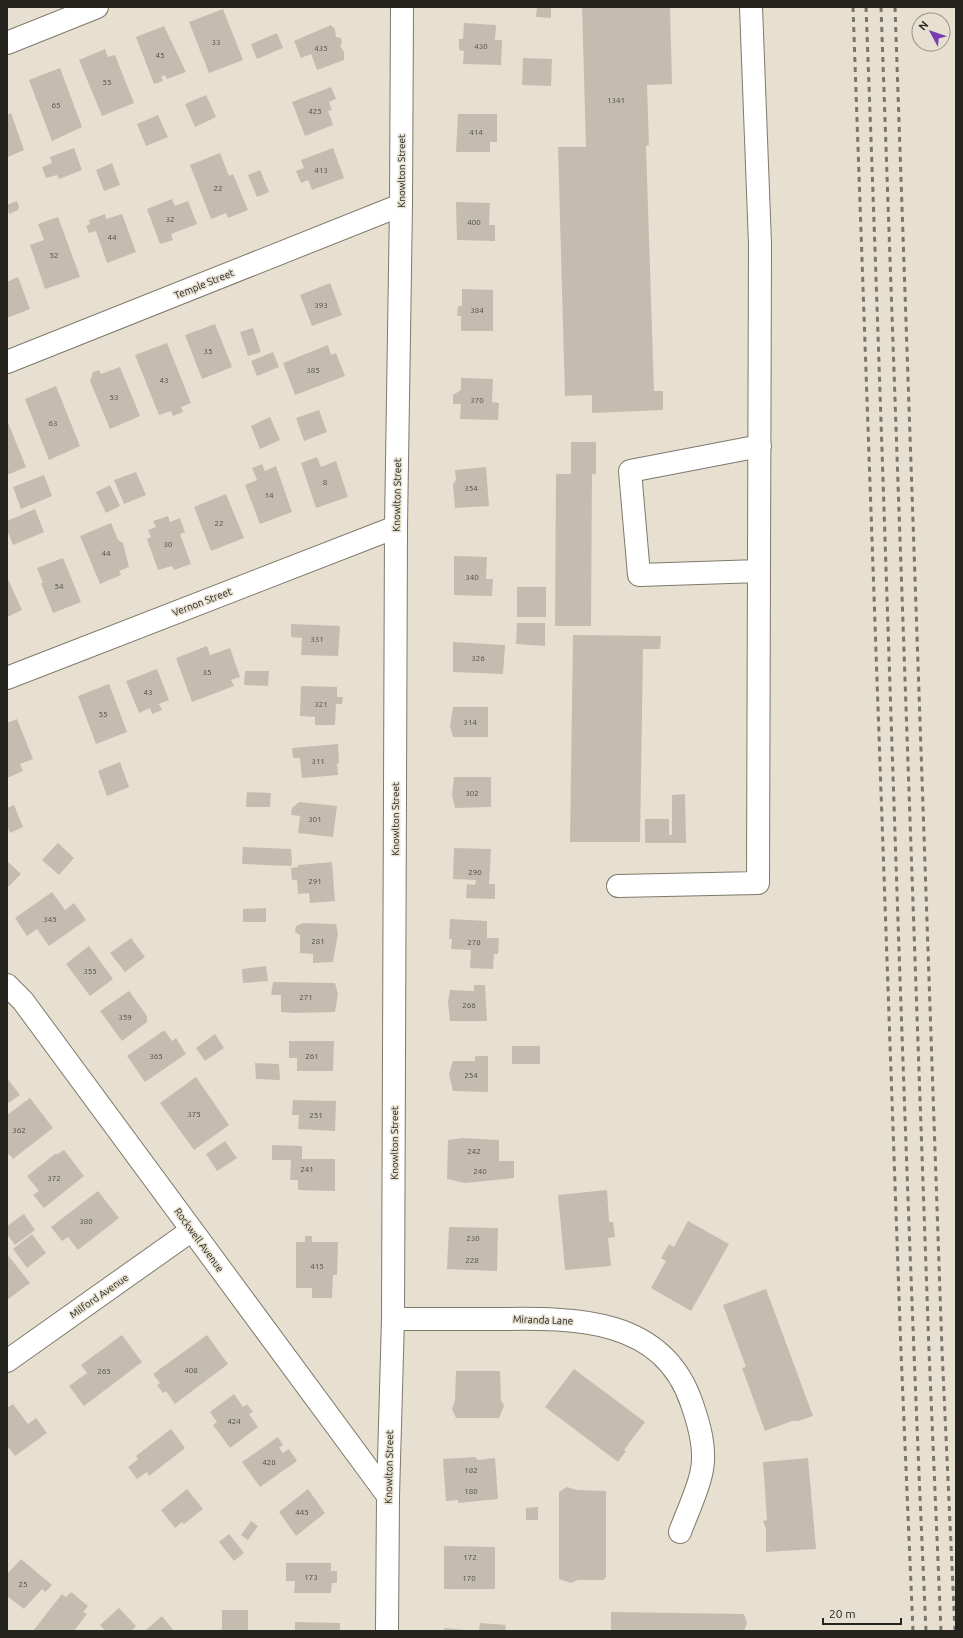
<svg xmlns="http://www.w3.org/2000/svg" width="963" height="1638" viewBox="0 0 963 1638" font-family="Ubuntu,sans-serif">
	<rect width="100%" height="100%" fill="#e7e0d1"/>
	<!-- building -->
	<path fill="#c4bdaf" d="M537,7H551V18L536,17Z
		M582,7H670L672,84L647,85L649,145L646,146L654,391H663V410L592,413V395L565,396L558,147H586Z
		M223,9L243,60L209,73L189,22Z
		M464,23L496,25L495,40H502L501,65L463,64L464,51L459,50V39H463Z
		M331,25L335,29L336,37L341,38L342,43L340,46L344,52V60L317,70L311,54L301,58L294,41Z
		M164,26L186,72L167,79L165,75L161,77L163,81L154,84L136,37Z
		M277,33L283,48L257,59L251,44Z
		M105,49L108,57L115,55L134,103L102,116L79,60Z
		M523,58L552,59L551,86L522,85Z
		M60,68L82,127L52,141L29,80Z
		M331,87L336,99L329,102L332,110L328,111L333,125L305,136L292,102Z
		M206,95L216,117L195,127L185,104Z
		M11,113L24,150L8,157L7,115Z
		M458,114H497V142H490V152H456Z
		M158,115L168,137L146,146L137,124Z
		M74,148L82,170L59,179L57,175L46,178L42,167L52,163L50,157Z
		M333,148L344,178L312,190L308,180L301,183L296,171L304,168L301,160Z
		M220,153L229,176L233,174L248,210L228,218L226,213L211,219L190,165Z
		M112,163L120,185L104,191L96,170Z
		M260,170L269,192L257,197L248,175Z
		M172,199L175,206L188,201L197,224L171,234L173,240L160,244L147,209Z
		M17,201L19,207L18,210L9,214L7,205Z
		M456,202L490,203L489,225H495V241L457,240Z
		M105,214L106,219L122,214L136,252L107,263L96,231L89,233L86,226L90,224L89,220Z
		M58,217L80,277L45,289L30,245L44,240L38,224Z
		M18,277L30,309L7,318V282Z
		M330,283L342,315L312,326L300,295Z
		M462,289L493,290V331H461V316H457L458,306H462Z
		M215,324L232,367L202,379L185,335Z
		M253,328L261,352L248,356L240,332Z
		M167,343L191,403L181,407L183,412L173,416L171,411L159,415L135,355Z
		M328,345L331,355L336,353L345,376L295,395L283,363Z
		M273,352L279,367L257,376L251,361Z
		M120,367L140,416L110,429L90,381L93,372L99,370L101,374Z
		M461,378L493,379L492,402L499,403L498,420L460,419L461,404H453V395L461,390Z
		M56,386L80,446L49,460L25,399Z
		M319,410L327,432L304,441L296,418Z
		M270,417L280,440L260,449L251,426Z
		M7,420L26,467L7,475Z
		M571,442H596V474H592L591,626H555L556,474H571Z
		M317,457L321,467L336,461L348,497L316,508L301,463Z
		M262,464L265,471L276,466L292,512L260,524L245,485L257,480L252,468Z
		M486,467L489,506L455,508L453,484L456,480L455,470Z
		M136,472L146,495L124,504L114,480Z
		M44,475L52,496L21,509L13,487Z
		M110,485L120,506L106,513L96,492Z
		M226,494L244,538L211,551L194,507Z
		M35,509L44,532L13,545L7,530V521Z
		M168,516L170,522L180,518L185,532L180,534L191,564L174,570L172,566L158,570L147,539L151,537L148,530L156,527L153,521Z
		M111,523L118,540L123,543L129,567L119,571L121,575L100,584L80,536Z
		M454,556L487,557L486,579H493L492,596L454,595Z
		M63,558L81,602L53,613L41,583H43L37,568Z
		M7,577L22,610L7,617Z
		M517,587H546V617H517Z
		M517,623H545V646L516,644Z
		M291,624L340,626L338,656L301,655L302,638L291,637Z
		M573,635L661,636L660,649H643L640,842H570Z
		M453,642L505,645L503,674L453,672Z
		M207,646L210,655L230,648L240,677L231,680L234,686L192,702L176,658Z
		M157,669L169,700L159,704L162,710L152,714L150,708L139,713L126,681Z
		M245,671H269L268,686L244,685Z
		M109,684L127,732L96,744L78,696Z
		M301,686L337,687V697H343L342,704H336L335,725H315V717L300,716Z
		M453,707H488V737H453L450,726Z
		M17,719L33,759L20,764L23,771L7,778V723Z
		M338,744L339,763L337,764L338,775L302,778L300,758H293L292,748Z
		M120,762L129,787L107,796L98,771Z
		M454,777H491V807L455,808L452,795Z
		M247,792L271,793L270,807H246Z
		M685,794L686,843H645V819H669V835H672V795Z
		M299,802L337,806L333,837L298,833L300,816L291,815L292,808Z
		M14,805L23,827L10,833L7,825V808Z
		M58,843L74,858L59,875L42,860Z
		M243,847L291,849L292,863L291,866L242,864Z
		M454,848L491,849L489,884H495V899L466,898L467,884L475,885L476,880L453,879Z
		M7,861L21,874L7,888Z
		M332,862L335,901L310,903L309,893L298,894L297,880H292L291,868L298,867V865Z
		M52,892L65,910L74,903L86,920L49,946L37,929L27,936L15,918Z
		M266,908V922H243V909Z
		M450,919L487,921V938H499L498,954H494L493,969L470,968L471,950L451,949L452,939H449Z
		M303,923L336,924L338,934L333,962L313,963V954L300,953V935L295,932L296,926Z
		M131,938L145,957L125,972L110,953Z
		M89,946L113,979L90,996L66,964Z
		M266,966L268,981L243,983L242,969Z
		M273,982L335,983L338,994L335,1012L294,1013L281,1012V995H271Z
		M474,985H485L487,1021H450L448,1002L450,990L474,991Z
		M129,991L147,1016V1022L122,1041L100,1011Z
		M163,1031H165L172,1041L176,1038L186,1054L145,1082L127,1056Z
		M215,1034L224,1048L205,1061L196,1048Z
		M289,1041H334L333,1071H297V1058H289Z
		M512,1046H540V1064H512Z
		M475,1056H488V1092L453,1091L449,1074L453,1061H475Z
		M255,1063L279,1064L280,1080L256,1079Z
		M196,1077L229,1125L194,1150L160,1103Z
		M7,1078L20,1095L7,1104Z
		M30,1098L53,1128L13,1159L9,1154L7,1156V1115Z
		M293,1100L336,1101L335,1131L298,1129L299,1115H292Z
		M463,1138L499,1140V1161H514V1178L465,1183L447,1179L448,1140Z
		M225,1141L237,1158L217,1171L206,1154Z
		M272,1145L302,1146V1159H335V1191L298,1190V1180H290L291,1160H272Z
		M64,1150L84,1176L44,1208L33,1195L39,1191L27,1176L55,1154H58Z
		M607,1190L609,1222H613L615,1237L608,1238L611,1266L565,1270L558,1195Z
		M98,1191L119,1218L78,1250L68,1237L62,1241L51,1227Z
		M24,1214L35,1230L15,1245L7,1234V1226Z
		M688,1221L729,1244L691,1311L651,1288L666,1261L661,1258L669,1244L674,1247Z
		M449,1227L498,1228L497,1271L447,1269Z
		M32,1234L46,1253L27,1268L13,1249Z
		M305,1236H312V1242H338L337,1275H333L332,1298H312V1288H296V1242H305Z
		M7,1254L30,1283L7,1300Z
		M766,1289L813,1416L798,1421H792L765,1431L742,1368L746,1367L723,1305Z
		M122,1335L142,1362L84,1406L69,1386L87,1373L81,1365Z
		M207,1335L228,1364L175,1404L166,1391L163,1393L157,1385L160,1383L153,1374Z
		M574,1369L645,1422L624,1450L626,1451L618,1462L545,1407Z
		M456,1371H500L501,1400L504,1406L499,1418H456L452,1409L455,1400Z
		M234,1394L243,1407L247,1404L253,1412L249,1414L258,1427L230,1448L213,1425L217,1422L210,1412Z
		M13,1404L28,1424L36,1418L47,1433L15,1456L7,1446V1408Z
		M171,1429L185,1448L149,1476L147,1472L137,1479L128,1467L138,1459L136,1456Z
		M278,1437L283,1445L279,1448L283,1453L289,1449L297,1461L260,1487L242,1462Z
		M475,1457L478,1460L495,1458L498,1499L458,1503V1500L446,1501L443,1459Z
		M808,1458L816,1549L766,1552V1529L763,1521L767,1520L763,1462Z
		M567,1487L577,1490L606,1491V1577L603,1580H578L571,1583L559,1579V1492Z
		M187,1489L203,1509L184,1524L182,1522L175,1528L161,1510Z
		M308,1489L325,1513L296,1536L279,1512Z
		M538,1507V1520H526V1508Z
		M251,1521L258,1526L248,1540L241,1535Z
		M229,1534L244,1553L234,1561L219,1542Z
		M444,1546L495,1547V1589H444Z
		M21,1559L52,1585L45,1592L42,1589L24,1609L7,1596V1574Z
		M286,1563H331V1571H337V1583H332L331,1593H294L295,1581H286Z
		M71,1592L88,1606L83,1612L87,1614L74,1631H33L62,1594L66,1597Z
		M119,1608L136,1626L131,1631H106L100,1625Z
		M222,1610H248V1631H222Z
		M611,1612L744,1614L747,1623L744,1631H611Z
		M162,1616L174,1631H147L146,1630Z
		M295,1622L340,1623V1631H295Z
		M480,1623L506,1625L505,1631H479Z
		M444,1628L468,1630V1631H444Z"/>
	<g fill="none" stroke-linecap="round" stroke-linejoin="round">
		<defs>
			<path id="minor" d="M7,43L97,7
				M7,362L401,205
				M759,571L639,575L630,471L760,446
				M7,678L396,527
				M618,886L758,883L760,244L751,7
				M7,985L23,1001L388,1496
				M393,1319C428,1319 464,1319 499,1319C575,1318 663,1317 692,1404C699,1424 706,1448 702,1469C700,1486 686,1515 680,1532
				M7,1361L192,1230
				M387,1631L388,1496L393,1319L396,527L401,205L402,7"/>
		</defs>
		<!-- minor casing -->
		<use href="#minor" stroke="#7f796c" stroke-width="24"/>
		<!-- minor -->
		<use href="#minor" stroke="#fff" stroke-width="22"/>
		<!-- rail -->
		<path stroke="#7a766c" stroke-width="3" stroke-dasharray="5 5" stroke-linecap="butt" d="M853,7L901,1352L913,1631
			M866,7C887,548 901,1090 926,1631
			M881,7L929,1351L941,1631
			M895,7L942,1350L955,1631"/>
	</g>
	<g text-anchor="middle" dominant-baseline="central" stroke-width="3" stroke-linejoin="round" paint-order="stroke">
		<!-- number labels -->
		<g font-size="8" fill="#4e4a42">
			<text x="216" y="42">33</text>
			<text x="481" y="46">430</text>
			<text x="321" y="48">435</text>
			<text x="160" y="55">45</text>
			<text x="107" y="82">55</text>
			<text x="616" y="100">1341</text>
			<text x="56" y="105">65</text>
			<text x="315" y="111">425</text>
			<text x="476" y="132">414</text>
			<text x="321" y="170">413</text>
			<text x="218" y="188">22</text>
			<text x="170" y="219">32</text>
			<text x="474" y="222">400</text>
			<text x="112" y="237">44</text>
			<text x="54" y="255">52</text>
			<text x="321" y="305">393</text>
			<text x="477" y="310">384</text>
			<text x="208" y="351">35</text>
			<text x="313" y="370">385</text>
			<text x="164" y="380">43</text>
			<text x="114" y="397">53</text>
			<text x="477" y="400">370</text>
			<text x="53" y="423">63</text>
			<text x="325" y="482">8</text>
			<text x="471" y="488">354</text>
			<text x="269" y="495">14</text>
			<text x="219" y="523">22</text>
			<text x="168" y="544">30</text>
			<text x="106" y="553">44</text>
			<text x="472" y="577">340</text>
			<text x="59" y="586">54</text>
			<text x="317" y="639">331</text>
			<text x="478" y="658">326</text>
			<text x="207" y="672">35</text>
			<text x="148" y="692">43</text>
			<text x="321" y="704">321</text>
			<text x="103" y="714">55</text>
			<text x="470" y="722">314</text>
			<text x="318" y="761">311</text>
			<text x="472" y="793">302</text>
			<text x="315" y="819">301</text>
			<text x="475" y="872">290</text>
			<text x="315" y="881">291</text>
			<text x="50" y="919">345</text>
			<text x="318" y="941">281</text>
			<text x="474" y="942">278</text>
			<text x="90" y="971">355</text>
			<text x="306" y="997">271</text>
			<text x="469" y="1005">266</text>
			<text x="125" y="1017">359</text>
			<text x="156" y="1056">365</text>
			<text x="312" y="1056">261</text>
			<text x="471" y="1075">254</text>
			<text x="194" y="1114">375</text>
			<text x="316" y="1115">251</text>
			<text x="19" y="1130">362</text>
			<text x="474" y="1151">242</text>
			<text x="307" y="1169">241</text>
			<text x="480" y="1171">240</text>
			<text x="54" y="1178">372</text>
			<text x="86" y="1221">380</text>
			<text x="473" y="1238">230</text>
			<text x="472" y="1260">228</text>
			<text x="317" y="1266">415</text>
			<text x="191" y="1370">408</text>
			<text x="104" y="1371">265</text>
			<text x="234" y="1421">424</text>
			<text x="269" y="1462">428</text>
			<text x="471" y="1470">182</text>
			<text x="471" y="1491">180</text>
			<text x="302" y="1512">445</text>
			<text x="470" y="1557">172</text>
			<text x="311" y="1577">173</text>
			<text x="469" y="1578">170</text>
			<text x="23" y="1584">25</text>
		</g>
		<!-- street labels -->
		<g font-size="10" fill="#26241e" stroke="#e7e0d1">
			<text transform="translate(401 171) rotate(-90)">Knowlton Street</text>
			<text transform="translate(204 284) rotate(-22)">Temple Street</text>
			<text transform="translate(397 495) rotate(-89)">Knowlton Street</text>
			<text transform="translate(202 602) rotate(-21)">Vernon Street</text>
			<text transform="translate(395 819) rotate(-90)">Knowlton Street</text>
			<text transform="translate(394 1143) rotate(-90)">Knowlton Street</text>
			<text transform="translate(199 1240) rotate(54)">Rockwell Avenue</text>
			<text transform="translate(99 1296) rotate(-35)">Milford Avenue</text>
			<text transform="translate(543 1320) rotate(2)">Miranda Lane</text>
			<text transform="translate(389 1467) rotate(-89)">Knowlton Street</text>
		</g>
	</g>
	<!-- border -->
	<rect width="963" height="1638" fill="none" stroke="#26241e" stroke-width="16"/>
	<!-- north arrow -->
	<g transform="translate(931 32) rotate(310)"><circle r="19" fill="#e7e0d1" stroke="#9a9589"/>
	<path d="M0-3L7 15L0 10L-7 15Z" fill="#773db3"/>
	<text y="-6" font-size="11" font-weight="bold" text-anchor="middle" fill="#26241e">N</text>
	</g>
	<!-- scale -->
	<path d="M823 1618v6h78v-6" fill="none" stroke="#26241e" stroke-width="2"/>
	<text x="829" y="1618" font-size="12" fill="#26241e" stroke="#e7e0d1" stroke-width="3" paint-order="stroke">20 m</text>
</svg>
